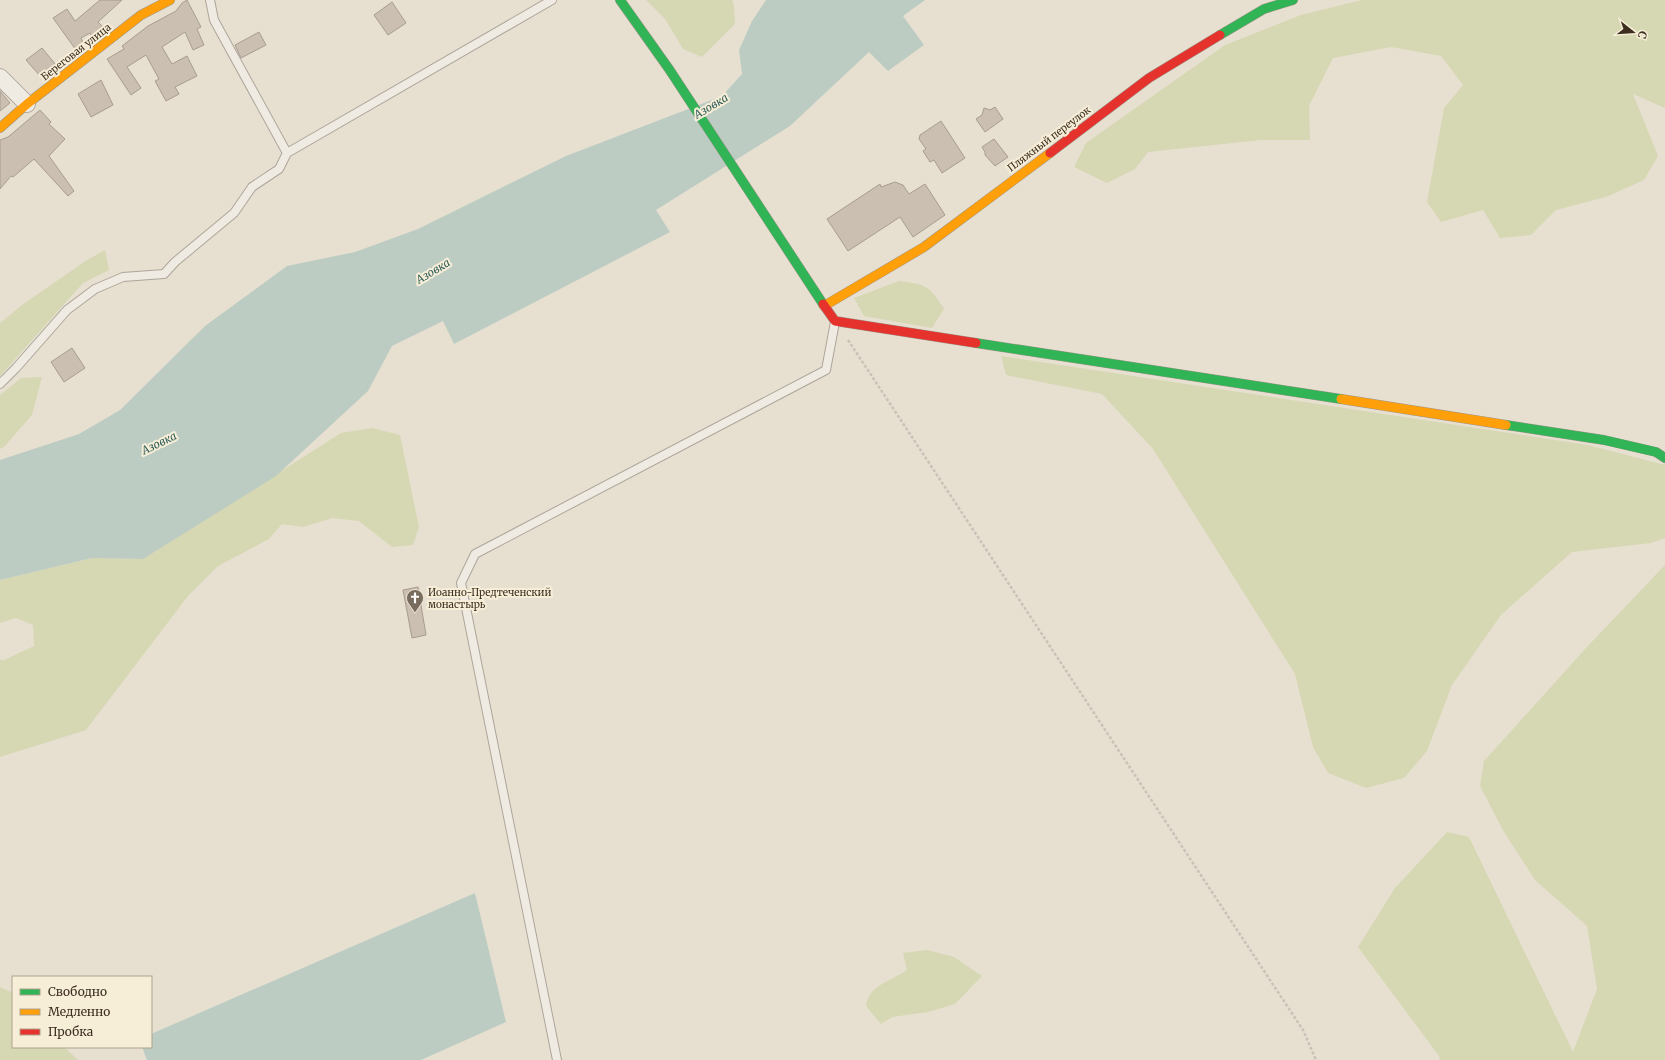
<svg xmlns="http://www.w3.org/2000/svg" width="1665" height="1060" viewBox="0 0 1665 1060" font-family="Merriweather,serif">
	<rect width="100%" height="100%" fill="#e7e0d1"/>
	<!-- green -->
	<path fill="#d6d7b3" d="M646,0H732L734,5L735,24L702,57L683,49L665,19Z
		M1362,0H1665V108L1633,94L1658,156L1644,180L1606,197L1556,210L1531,235L1500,238L1483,210L1441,222L1427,202L1444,108L1463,85L1441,56L1391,47L1333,58L1309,106L1310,140H1261L1148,152L1135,169L1107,183L1074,167L1086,143L1225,45L1301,15Z
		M105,250L109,270L83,283L0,376V323L22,305L87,260Z
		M899,281C926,284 930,286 944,309L932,328L864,316L854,298Z
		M1001,356L1588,445L1665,465V538L1651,543L1572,552L1501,615L1452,685L1427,751L1404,778L1366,788L1328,773L1313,747L1295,674L1153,449L1102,394L1006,375Z
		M42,377L32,415L4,447L0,449V395L21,378Z
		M372,428L400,435L419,527L413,545L392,547L359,521L332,518L303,527L282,524L269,539L218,566L188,596L86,730L0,757V660H4L34,646L33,625L16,618L0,623V580L92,558L143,559L341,433Z
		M1665,565V1060H1440L1439,1056L1358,947L1395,888L1447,832L1469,837L1573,1052L1597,989L1587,926L1535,880L1504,832L1480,786L1484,761L1586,648Z
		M927,950L954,957L982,976L955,1004L928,1012L892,1017L881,1024L866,1006C868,985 892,981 907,970L903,953Z
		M0,987L13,993V1047H64L78,1060H0Z"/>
	<!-- water -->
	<path fill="#bcccc2" d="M766,0H925L903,16L924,45L888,71L869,52L790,126L656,210L670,232L454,344L443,321L392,346L368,391L276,476L143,559L92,558L0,580V460L79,434L120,410L205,326L287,266L355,252L418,229L566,156L722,96L742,74L739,50L752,21Z
		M475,893L506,1022L421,1060H147L142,1047H151V1034Z"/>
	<!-- building -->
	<path fill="#cbbfb2" stroke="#a89c90" d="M100,0H122L98,22L104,28L92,37L90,33L81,38L84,44L76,50L53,18L67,9L75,21Z
		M187,0L201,27L197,29L204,45L193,50L185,32L162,47L172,64L187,56L197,76L175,87L179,94L166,101L155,81L159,79L146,55L127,67L141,88L131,95L107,59L124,49L122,46L148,26L176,11L182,3Z
		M392,2L406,23L388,35L374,15Z
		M259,32L266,45L241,58L235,45Z
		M42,48L56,65L41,77L26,60Z
		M101,80L113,105L91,117L78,94Z
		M0,91L10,103L0,111Z
		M995,107L1003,119L985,132L976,119L982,115L984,108L990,110Z
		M40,110L51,122L49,124L65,139L49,156L74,191L68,196L34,159L13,177L11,176L0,189V140L8,137Z
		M941,121L965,158L942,173L934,160L930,162L923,151L926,149L919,139L920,135Z
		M994,139L1008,157L995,166L985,155V152L982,147Z
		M895,182L903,185L909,194L925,184L945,215L913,237L900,217L848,251L827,219L880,184L881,187Z
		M72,348L85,368L64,382L51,362Z
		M418,587L426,635L412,638L403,590Z"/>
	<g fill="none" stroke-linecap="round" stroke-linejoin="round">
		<defs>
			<path id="lane" d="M210,0L214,20L287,153
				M0,384L16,368L67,310L95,289L123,277L164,274L175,262L234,213L252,187L279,169L287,153L552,0
				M557,1060L461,583L475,554L826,370L835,322"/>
			<path id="street" d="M0,77L27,104"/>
			<path id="fast" d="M620,0L669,69L823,304
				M1220,35L1264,9L1293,0
				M976,343L1341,399
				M1506,425L1604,440L1656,452L1665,458"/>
			<path id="slow" d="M0,128L27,104L141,15L170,0
				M824,306L924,247L1050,153
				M1341,399L1506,425"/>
			<path id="jam" d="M1050,153L1149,78L1220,35
				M823,304L835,321L976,343"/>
		</defs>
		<!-- lane casing -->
		<use href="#lane" stroke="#ada599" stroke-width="10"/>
		<!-- street casing -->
		<use href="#street" stroke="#ada599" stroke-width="18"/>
		<!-- fast casing -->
		<use href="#fast" stroke="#9c958a" stroke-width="10"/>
		<!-- slow casing -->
		<use href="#slow" stroke="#9c958a" stroke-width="10"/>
		<!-- jam casing -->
		<use href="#jam" stroke="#9c958a" stroke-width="10"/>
		<!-- path -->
		<path stroke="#c8c2b9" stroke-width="2.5" stroke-dasharray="3 2" stroke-linecap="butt" d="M848,340L1303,1030L1316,1060"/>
		<!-- lane -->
		<use href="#lane" stroke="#efebe3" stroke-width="8"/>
		<!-- street -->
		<use href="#street" stroke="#efebe3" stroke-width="16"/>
		<!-- fast -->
		<use href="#fast" stroke="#30b455" stroke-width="9"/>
		<!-- slow -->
		<use href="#slow" stroke="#ff9f0a" stroke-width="9"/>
		<!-- jam -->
		<use href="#jam" stroke="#e5322d" stroke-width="9"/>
	</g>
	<!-- icons -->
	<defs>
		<symbol id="church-pin" viewBox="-11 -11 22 30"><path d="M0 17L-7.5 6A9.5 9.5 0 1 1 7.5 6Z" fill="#786c5e" stroke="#f7eed8"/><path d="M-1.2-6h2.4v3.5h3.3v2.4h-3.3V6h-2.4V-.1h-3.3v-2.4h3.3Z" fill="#fff"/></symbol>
	</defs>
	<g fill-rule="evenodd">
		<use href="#church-pin" x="405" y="588" width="20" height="27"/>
	</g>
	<g text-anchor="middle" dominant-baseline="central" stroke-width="4" stroke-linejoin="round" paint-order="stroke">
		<!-- street labels -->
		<g font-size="10" fill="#3d2e20" stroke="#f7eed8">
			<text transform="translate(76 52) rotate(-38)">Береговая улица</text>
			<text transform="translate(1049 139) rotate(-37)">Пляжный переулок</text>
		</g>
		<!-- poi labels -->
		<g font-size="10" fill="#3d2e20" stroke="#f7eed8" text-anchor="start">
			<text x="428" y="592">Иоанно-Предтеченский<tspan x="428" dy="12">монастырь</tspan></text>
		</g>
		<!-- water labels -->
		<g font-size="11" font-style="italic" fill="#2f5d5a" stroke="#f7eed8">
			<text transform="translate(711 106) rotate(-31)">Азовка</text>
			<text transform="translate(433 271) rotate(-31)">Азовка</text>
			<text transform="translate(159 443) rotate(-26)">Азовка</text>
		</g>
	</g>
	<!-- legend -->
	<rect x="12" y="976" width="140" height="72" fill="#f7eed8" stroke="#ada18e"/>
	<rect x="20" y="989" width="20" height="6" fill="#30b455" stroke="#ada18e"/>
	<text x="48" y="996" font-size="12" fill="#3d2e20">Свободно</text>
	<rect x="20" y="1009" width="20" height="6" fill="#ff9f0a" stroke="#ada18e"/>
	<text x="48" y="1016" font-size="12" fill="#3d2e20">Медленно</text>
	<rect x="20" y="1029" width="20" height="6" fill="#e5322d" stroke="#ada18e"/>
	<text x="48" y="1036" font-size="12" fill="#3d2e20">Пробка</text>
	<!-- north arrow -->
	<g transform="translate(1633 32) rotate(107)" stroke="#f7eed8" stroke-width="3" paint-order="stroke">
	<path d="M0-3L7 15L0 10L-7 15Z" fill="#3d2e20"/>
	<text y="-6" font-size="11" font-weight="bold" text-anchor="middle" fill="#3d2e20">С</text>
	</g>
</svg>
